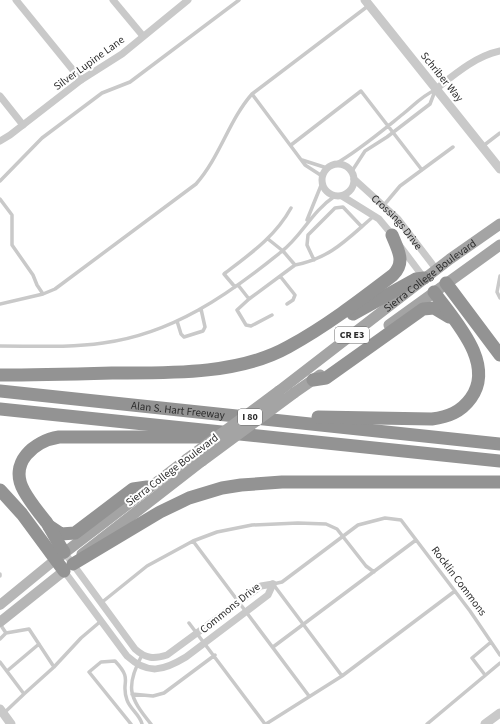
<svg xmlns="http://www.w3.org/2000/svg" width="500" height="724" viewBox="0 0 500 724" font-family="'Source Sans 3',sans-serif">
	<rect width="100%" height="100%" fill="#fff"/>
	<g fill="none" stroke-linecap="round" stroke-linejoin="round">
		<!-- service -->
		<path stroke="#c9c9c9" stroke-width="3.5" d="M252,94L305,165L322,176
			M291,145L361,91L422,170
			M483,146L500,133
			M302,160L327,168
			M335,164C357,152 383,130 403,114C414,105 422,96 435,90
			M352,171L365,151L387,137L430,104L435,91
			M0,181L42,138L102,93L130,82L239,0
			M0,199L12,215V245L33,275L37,285L43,294
			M384,205L400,186L453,147
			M307,220L322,183
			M268,239L283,251L295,265C331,258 347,239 374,216
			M314,260L307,245L308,235L335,208L343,207L361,226
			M280,276L295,295L293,300L287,304
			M500,276L497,292L500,298
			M238,285L249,299L295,265
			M235,287L224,274C250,254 275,237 291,208
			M249,299L237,310L246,325L251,326L272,315
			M0,304L43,294L55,289L196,184C220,157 229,120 252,94L368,6
			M177,321L181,334L184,337L203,331L205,327L201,309
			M0,346C34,346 69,348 103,343C172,334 228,295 281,252C302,236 311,212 335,196
			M193,541L309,696
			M0,574V576
			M101,603L147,566L193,541L217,532L252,525L298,523L326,524L337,529L366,566L374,572
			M189,623L265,724
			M0,624L6,633L0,639
			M6,633L29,629L54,667L81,638L101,621
			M273,647L416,540
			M142,655C125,687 129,697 151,724
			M0,662L24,694L4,713
			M7,671L39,644
			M485,675L472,658L491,642
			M342,676L273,584L282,582L358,525L385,518L401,520L470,611L500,655
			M24,694L54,667
			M132,694L153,696L164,693L215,655
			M131,724L89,672L101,662L115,661C134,681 120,681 127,700C130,709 140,715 142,724
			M266,724L342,676L455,591
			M427,724L500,663"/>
		<!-- minor -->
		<g stroke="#c9c9c9" stroke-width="7">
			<path d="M16,0L81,80"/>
			<path d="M113,0L143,36"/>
			<path d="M436,89C455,74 476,56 500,51"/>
			<path d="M0,96L23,125"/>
			<path d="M0,141L10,135L81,80L122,54L188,0"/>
			<circle cx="338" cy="180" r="16"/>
			<path id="s1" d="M354,179L398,219L436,269"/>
			<path d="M342,196L379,219L394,237"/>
			<path d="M400,246L424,278"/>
			<path d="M64,552L135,649C146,659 154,659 167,655L261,586L273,584"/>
			<path d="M64,571L127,656C148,675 163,671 186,657L268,595L273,584"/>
		</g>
		<!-- tertiary -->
		<path stroke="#c9c9c9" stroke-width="9" d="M365,0L500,169
			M0,709L11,724
			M485,724L500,713"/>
		<!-- secondary -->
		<path stroke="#b6b6b6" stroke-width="10" d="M0,605L56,559
			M0,622L64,571"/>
		<!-- primary -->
		<g stroke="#a4a4a4" stroke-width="11">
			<path d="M389,325L500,245"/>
			<path id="s2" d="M279,391L450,259L500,224"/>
			<path d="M294,393L320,375"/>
			<path d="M82,554L202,461"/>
			<path d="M59,557L187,459"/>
		</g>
		<!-- motorway -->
		<g stroke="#939393" stroke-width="13">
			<path d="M446,283L500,355"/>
			<path d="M353,314L416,279L424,278"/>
			<path d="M0,375C37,375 75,374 112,373C168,373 238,375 288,347C325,327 359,301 393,275C406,262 398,250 392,235"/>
			<path d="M313,380L326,378L423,309L434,308L449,317"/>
			<path id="s3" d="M0,391L500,444"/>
			<path d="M0,409L500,461"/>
			<path d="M318,417L432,419C448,417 461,412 471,398C496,363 454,320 434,292"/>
			<path d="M0,490L22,514L64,571"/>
			<path d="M49,526L61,534L75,533L133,489L147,487"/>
			<path d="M64,552C58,543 53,533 47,523C39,513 30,502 24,491C8,463 34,441 59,437H211"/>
			<path d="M73,564L160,512L189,498L222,488L241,485L282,482H500"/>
		</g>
		<!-- primary-bridge -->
		<path stroke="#a4a4a4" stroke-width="11" d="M187,459L279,391
			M202,461L294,393"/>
	</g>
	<g text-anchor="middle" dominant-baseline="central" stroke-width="4" stroke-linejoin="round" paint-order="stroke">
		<!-- shield labels -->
		<g fill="#fff" stroke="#6b6b6b" stroke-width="1">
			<rect x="335" y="327" width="34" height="16" rx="3"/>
			<rect x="238" y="409" width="24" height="16" rx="3"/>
		</g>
		<g font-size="10" font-weight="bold" fill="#2c2c2c">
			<text x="352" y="335">CR E3</text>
			<text x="250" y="417">I 80</text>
		</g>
		<!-- street labels -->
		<g font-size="11" fill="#2c2c2c" stroke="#fff">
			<text transform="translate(89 63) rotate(-36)">Silver Lupine Lane</text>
			<text transform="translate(442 77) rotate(51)">Schriber Way</text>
			<text stroke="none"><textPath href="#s1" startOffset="61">Crossings Drive</textPath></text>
			<text stroke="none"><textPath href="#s2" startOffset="190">Sierra College Boulevard</textPath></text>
			<text stroke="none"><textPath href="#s3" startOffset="179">Alan S. Hart Freeway</textPath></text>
			<text transform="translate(172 470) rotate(-37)">Sierra College Boulevard</text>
			<text transform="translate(459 581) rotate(53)">Rocklin Commons</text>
			<text transform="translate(230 608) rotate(-39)">Commons Drive</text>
		</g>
	</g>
</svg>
